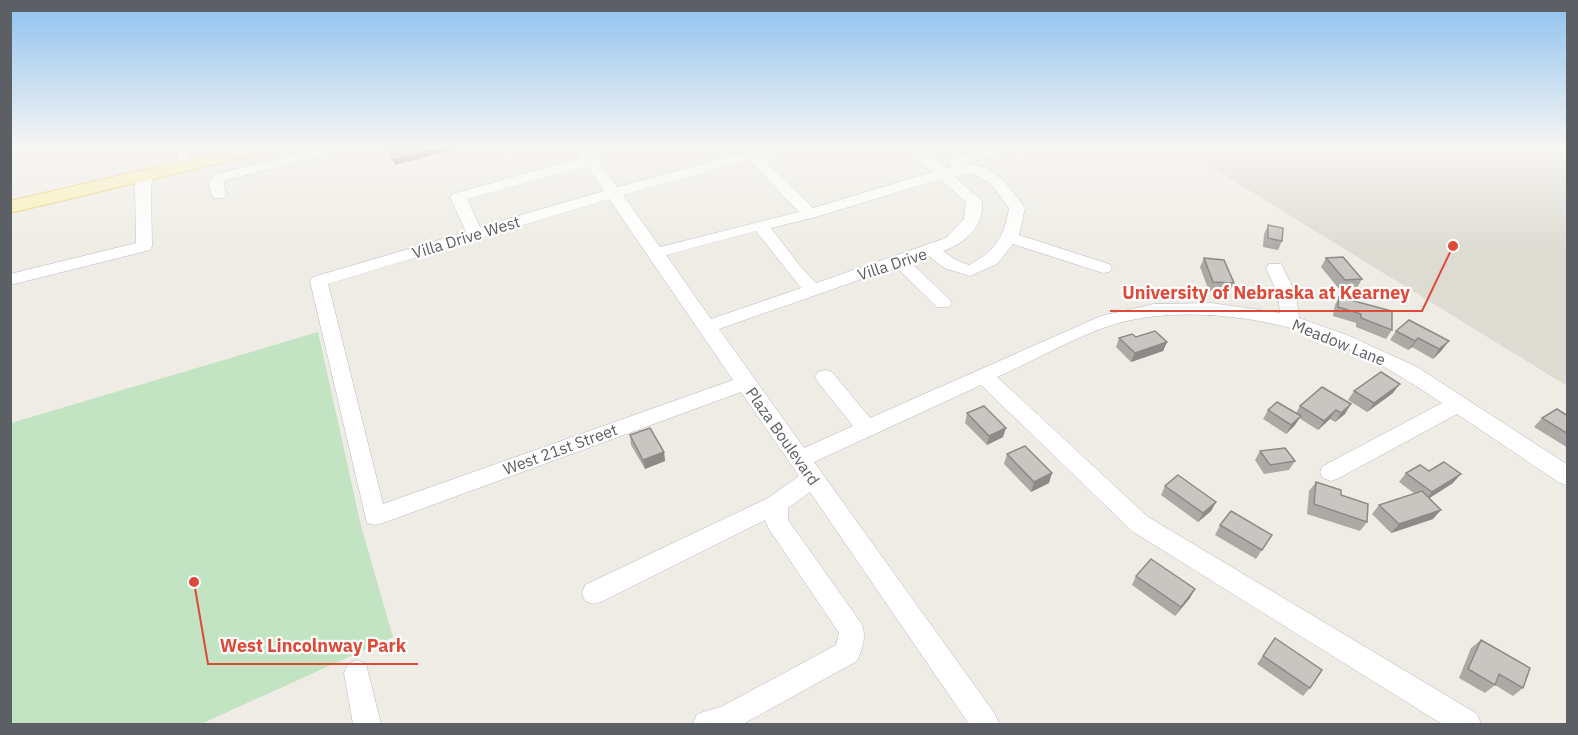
<svg xmlns="http://www.w3.org/2000/svg" width="1578" height="735" viewBox="0 0 1578 735" font-family="'IBM Plex Sans',sans-serif">
	<rect width="100%" height="100%" fill="#eeece4"/>
	<!-- education -->
	<path fill="#dddbd2" d="M1177,147H1567V386L1260,197Z"/>
	<!-- green -->
	<path fill="#c2e4c2" d="M318,332L361,526L393,637L201,724H11V423Z"/>
	<g fill="none" stroke-linecap="round" stroke-linejoin="round">
		<defs>
			<path id="minor" d="M176,147H190L192,166L190,169H180Z
				M324,147H348L346,150L226,180L224,183L226,195L223,198H213L208,182L216,174Z
				M574,147H588L617,187L765,147H788L786,150L762,157L813,208L932,172L906,147H922L946,168L953,167L948,163L950,160L988,147H1004L1003,152L963,165C991,160 1010,187 1025,208L1019,235L1109,264L1112,268L1109,272L1103,273L1013,244L997,264L970,276L944,268L929,256L910,262L949,299L952,303L949,307H937L896,267L719,329L804,448L853,426L818,382L815,377L818,372L825,370L832,372L870,418L1101,316L1154,304L1211,303L1280,313L1278,294L1266,268L1269,264H1281L1296,294L1299,318L1347,335L1417,367L1568,465V485L1560,483L1457,414L1339,478L1331,481L1323,478L1320,472L1323,466L1442,403C1396,372 1342,340 1287,327C1232,313 1159,308 1106,327C1069,340 1033,361 997,377L1148,517L1477,714L1481,724H1442L1132,531L981,385L814,462L995,714L999,724H969L810,492L788,508V520L861,623C867,635 863,648 857,661L743,724H693L697,714L723,706L836,645L839,633L769,529L765,520L603,601L594,604L585,601L582,593L585,585L768,498L799,476L741,392L383,523L375,525L367,523L310,281L313,277L466,232L450,197L452,194L581,158ZM749,160L799,212L660,247L623,195ZM587,166L604,191L480,227L467,199ZM971,173L990,183L1009,208C1004,237 996,251 969,265L956,260L943,251C965,243 985,226 982,201L954,176ZM940,179L966,202L964,219L946,238L816,283L800,266L771,228L816,217ZM609,199L733,380L383,504L328,284ZM756,231L801,288L711,319L666,255Z
				M145,170L153,175L151,187L152,246L150,250L10,285V274L136,243L135,187L137,175Z
				M357,660L366,664L381,724H353L344,673L348,664Z"/>
			<path id="major" d="M242,147H274L271,151L10,213V201Z"/>
		</defs>
		<!-- minor casing -->
		<use href="#minor" stroke="#b6b9bd" stroke-width="1"/>
		<!-- major casing -->
		<use href="#major" stroke="#e9c661" stroke-width="2"/>
		<!-- minor -->
		<use href="#minor" fill="#fff" fill-rule="evenodd"/>
		<!-- major -->
		<use href="#major" fill="#faefac" fill-rule="evenodd"/>
	</g>
	<!-- wall -->
	<path fill="#adaaa6" d="M1268,225L1282,241L1278,250L1263,247L1264,234Z
		M1204,258L1234,283L1229,292L1209,291L1200,267Z
		M1326,258L1362,279L1357,288L1339,289L1321,267Z
		M1339,297L1392,330L1386,339L1356,327V323L1333,316L1335,305Z
		M1409,320L1442,350L1433,359L1412,347L1408,350L1390,340L1396,331Z
		M1136,337L1167,342L1163,351L1131,362L1116,347L1119,338Z
		M1322,387L1345,414L1335,422L1330,419L1318,430L1299,418L1295,425L1286,434L1263,419L1268,410L1296,413L1300,406Z
		M1354,391L1393,393L1367,412L1348,400Z
		M967,413L1003,437L987,445L965,423Z
		M1568,416V448L1534,427L1542,418Z
		M630,435L664,452L665,461L645,469L631,445Z
		M1260,451L1295,461L1289,470L1264,474L1255,460Z
		M1007,454L1049,483L1031,492L1004,464Z
		M1429,471L1453,483L1429,498L1433,519L1391,533L1372,514L1379,505L1415,494L1399,482L1406,473Z
		M1316,482L1341,495L1367,522L1360,531L1307,514L1309,491Z
		M1165,486L1216,502L1211,511L1198,522L1161,495Z
		M1220,525L1272,535L1256,559L1215,535Z
		M1136,576L1190,598L1175,616L1132,585Z
		M1275,638L1310,688L1303,696L1257,664Z
		M1481,640L1523,688L1513,696L1495,685L1485,693L1459,678L1471,648Z"/>
	<!-- shaded-wall -->
	<path fill="#8d8b87" d="M445,147H463L395,165L393,160Z
		M1418,338L1412,347L1408,350L1415,341Z
		M1449,341L1442,350L1433,359L1439,349Z
		M1167,342L1163,351L1131,362L1135,353Z
		M1400,384L1393,393L1367,412L1374,403Z
		M1351,404L1345,414L1335,422L1341,413Z
		M1336,410L1330,419L1318,430L1324,421Z
		M1301,416L1295,425L1286,434L1291,425Z
		M1006,428L1003,437L987,445L989,436Z
		M664,452L665,461L645,469L643,460Z
		M1052,473L1049,483L1031,492L1034,482Z
		M1461,474L1453,483L1425,501L1432,492Z
		M1216,502L1211,511L1198,522L1203,513Z
		M1441,510L1433,519L1391,533L1399,524Z
		M1195,589L1190,598L1175,616L1181,607Z"/>
	<!-- building -->
	<path fill="#c9c6c1" stroke="#8d8b87" stroke-width="1.5" d="M387,147H445L393,160Z
		M1268,225L1283,228L1282,241L1268,238Z
		M1343,257L1362,279L1345,280L1326,258Z
		M1204,258L1224,260L1234,283L1213,282Z
		M1339,297L1392,311V330L1361,318V314L1338,307Z
		M1409,320L1449,341L1439,349L1418,338L1415,341L1396,331Z
		M1155,331L1167,342L1135,353L1119,338L1132,334L1136,337Z
		M1381,372L1400,384L1374,403L1354,391Z
		M1322,387L1351,404L1341,413L1336,410L1324,421L1300,406Z
		M1277,402L1301,416L1291,425L1268,410Z
		M984,406L1006,428L989,436L967,413Z
		M1557,409L1568,416V434L1542,418Z
		M650,428L664,452L643,460L630,435Z
		M1025,446L1052,473L1034,482L1007,454Z
		M1285,448L1295,461L1270,465L1260,451Z
		M1444,462L1461,474L1432,492L1406,473L1420,465L1429,471Z
		M1178,475L1216,502L1203,513L1165,486Z
		M1316,482L1341,490V495L1368,504L1367,522L1314,504Z
		M1422,491L1441,510L1399,524L1379,505Z
		M1231,511L1272,535L1262,550L1220,525Z
		M1151,559L1195,589L1181,607L1136,576Z
		M1275,638L1322,670L1310,688L1263,656Z
		M1481,640L1530,668L1523,688L1499,674L1495,685L1468,669Z"/>
	<!-- sky -->
	<linearGradient id="sky" x2="0" y2="1"><stop stop-color="#8ec1ef"/><stop offset="0.59" stop-color="#f7f6f3"/><stop offset="1" stop-color="#f7f6f3" stop-opacity="0"/></linearGradient>
	<rect width="1578" height="250" fill="url(#sky)"/>
	<g text-anchor="middle" dominant-baseline="central" stroke-width="4.5" stroke-linejoin="round" paint-order="stroke">
		<!-- street labels -->
		<g font-size="16" fill="#5c5f64" stroke="#fff">
			<text transform="translate(466 237) rotate(-17)">Villa Drive West</text>
			<text transform="translate(892 264) rotate(-18)">Villa Drive</text>
			<text transform="translate(1339 342) rotate(22)">Meadow Lane</text>
			<text transform="translate(783 436) rotate(55)">Plaza Boulevard</text>
			<text transform="translate(560 449) rotate(-20)">West 21st Street</text>
		</g>
	</g>
	<!-- callouts -->
	<path fill="none" stroke="#df4938" stroke-width="2" d="M1453 246L1422 311H1110M194 582L208 664H418"/>
	<g fill="#df4938" stroke="#fff" stroke-width="2">
		<circle cx="1453" cy="246" r="6"/>
		<circle cx="194" cy="582" r="6"/>
	</g>
	<g font-size="18" text-anchor="middle" font-weight="bold" fill="#df4938" stroke="#fff" stroke-width="4.5" stroke-linejoin="round" paint-order="stroke">
		<text x="1266" y="299">University of Nebraska at Kearney</text>
		<text x="313" y="652">West Lincolnway Park</text>
	</g>
	<!-- border -->
	<rect width="1578" height="735" fill="none" stroke="#5c5f64" stroke-width="24"/>
</svg>
